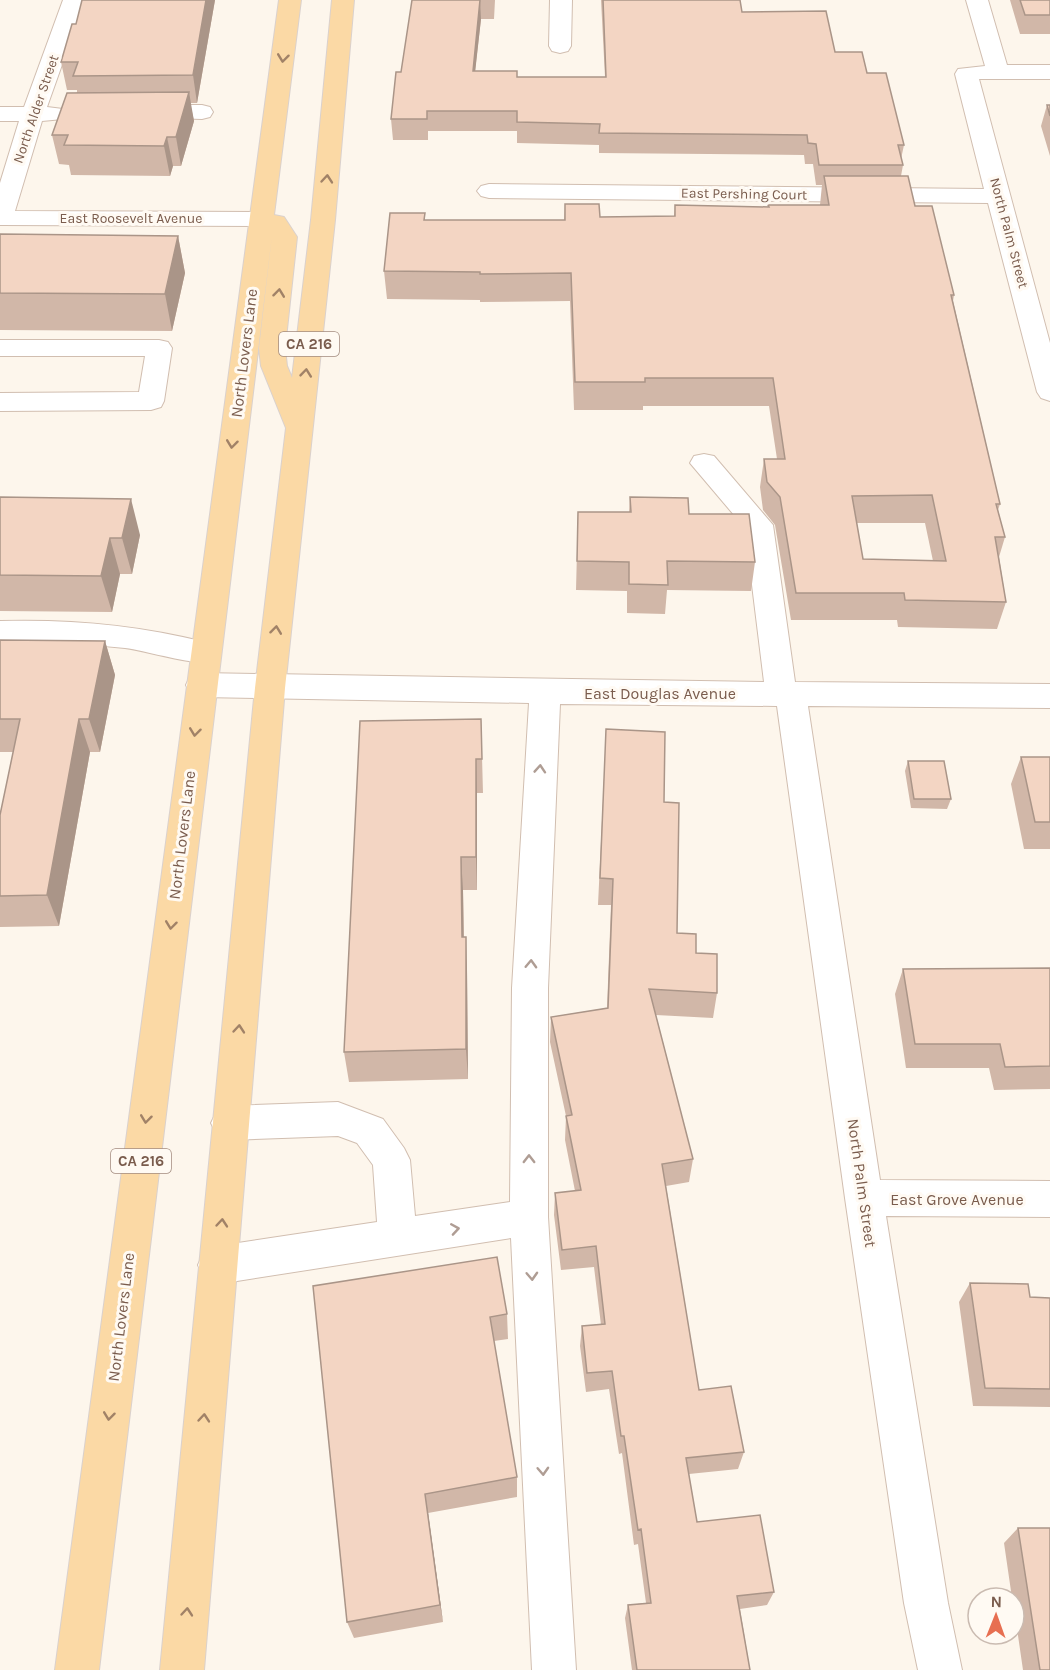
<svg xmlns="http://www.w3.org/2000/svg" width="1050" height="1670" viewBox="0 0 1050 1670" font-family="Karla,sans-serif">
	<rect width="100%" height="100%" fill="#fdf6ec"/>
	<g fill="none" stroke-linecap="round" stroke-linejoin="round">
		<defs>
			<path id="minor" d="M63,0H85L47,107L63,109L66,114L63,119L42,121L15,211L262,212L271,214L274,219L271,224L262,226L0,225V183L19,121H0V107H24Z
				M550,0H572L571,46L568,51L560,53L552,51L549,46Z
				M966,0H988L1007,65H1050V79H979L1050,343V401L1041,398L1037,392L988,203L489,198L481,196L477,191L481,186L489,184L984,189L955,74L958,69L985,66Z
				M149,105H202L210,107L213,112L210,117L202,119L141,117L138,112L141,107Z
				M0,340H159L168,342L172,348L164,401L161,407L151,410L0,411V393L139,392L145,356H0Z
				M704,454L714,456L773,525L795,682L1050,684V708L808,706L880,1180L1050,1181V1217L886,1216L948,1603L962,1670H918L904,1603L845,1198L777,706L560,704L548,988V1217L576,1670H532L511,1238L218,1284L204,1278L198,1265L204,1252L218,1246L377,1222L373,1165L357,1143L338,1136L230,1140L217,1135L211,1123L217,1111L230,1106L338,1102L383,1119L404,1148L410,1160L415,1216L510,1202L512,988L529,703L201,697L190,693L186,685L190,677L201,673L764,682L745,528L690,463L694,456Z
				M0,621C70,619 137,625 205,642L216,645L220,653L216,661C196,667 149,651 125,648C83,643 42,642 0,643Z"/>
			<path id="major" d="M279,0H301L274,215L284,217L297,237L285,348L287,366L292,378L311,220L332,0H354L335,220L285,688L204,1670H160L255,688L286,428L261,366L259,348L272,235L99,1670H55Z"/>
		</defs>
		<!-- minor casing -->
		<use href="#minor" stroke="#d1beb0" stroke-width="2"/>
		<!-- major casing -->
		<use href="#major" stroke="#dad1cd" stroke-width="2"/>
		<!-- minor -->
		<use href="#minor" fill="#fff" fill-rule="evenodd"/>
		<!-- major -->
		<use href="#major" fill="#fbd9a5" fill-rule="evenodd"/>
	</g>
	<!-- wall -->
	<path fill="#d1b7a8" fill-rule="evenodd" d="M82,0H215L197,103H190L194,121L181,166H173L170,176L71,175L69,165L59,164L52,135L77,92V90H67L61,62L76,24Z
		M412,0H495L494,19H481L475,71L517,77H605L601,0H740L742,12L835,52L867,73L904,145L901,159L903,165L901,176L915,206L954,295L953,301L1000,504L998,510L1005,537L999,557L1006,602L997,629L898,627L897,620H791L775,525L763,510L760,487L764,459H777L769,406H643V410H574L570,301L480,302V300L387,299L384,271L425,213V220H564L565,204L600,217L674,216L675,205L768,207V205H820L822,185H816L813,164H805L804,155L599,153V145L517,143V131H428V140H393L391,119L401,72ZM857,523H925L933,561L863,559Z
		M1010,0H1050V34H1020Z
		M1047,105H1050V156L1041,126Z
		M0,234L178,236L185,273L172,331L0,330Z
		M0,497L140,535L132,574H120L112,612L0,611Z
		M630,497L689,514L755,562L751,591L667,590L665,614L627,613V591L576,590L578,512H629Z
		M0,640L105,641L115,675L100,752H90L59,926L0,927V815L13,752H0Z
		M481,719L483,793H477V890H463L464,937L467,969L468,1079L349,1082L344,1052Z
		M605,757L664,802L677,933L696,953L717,993L713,1018L656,1015L693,1159L689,1182L666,1186L699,1390L744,1452L738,1469L689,1474L697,1522L774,1592L767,1605L740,1609L750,1670H632L625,1618L628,1605L646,1603L638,1544L634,1545L622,1453L619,1454L609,1389L586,1392L580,1346L582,1326L601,1325L594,1267L561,1270L554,1215L555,1193L575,1191L565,1140L566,1116L550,1042L551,1017L607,1008L611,905H598Z
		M1021,757H1050V849H1024L1011,784Z
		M908,761L951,799L947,809L911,808L905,771Z
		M1050,968V1089L994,1090L989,1068H906L895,994L903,969Z
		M970,1283L1030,1297L1050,1298V1407L973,1406L959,1302Z
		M313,1286L507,1314L508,1339L494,1341L517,1477V1497L428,1513L443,1622L354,1638L347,1622Z
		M1018,1528L1050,1670H1023L1014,1608V1598H1012L1004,1543Z"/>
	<!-- shaded-wall -->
	<path fill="#aa9588" d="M206,0H215L197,103L193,75Z
		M480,0L481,19L473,91V71Z
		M189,92L194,121L181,166L176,137Z
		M167,137L173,166L170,176L164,146Z
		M178,236L185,273L172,331L165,294Z
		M131,499L140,535L132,574L122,538Z
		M110,538L120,574L112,612L101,576Z
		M105,641L115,675L100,752L89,719Z
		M79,719L90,752L59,926L47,895Z
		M476,759L477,793V890L476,857Z
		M461,857L463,890L464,969L462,937Z
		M466,937L467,969L468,1079L466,1049Z
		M425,1494L428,1513L443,1622L440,1605Z"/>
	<!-- building -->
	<path fill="#f3d5c3" stroke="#aa9588" stroke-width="1.5" fill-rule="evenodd" d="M82,0H206L193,75L73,76L78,62H61L72,24H76Z
		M412,0H480L473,71H517V77H606L603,0H740L742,12L826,11L835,52H862L867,73H886L904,145H898L903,165H819L816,144L808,143L807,135L599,133L600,124L517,122V111H427V119H391L396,72H401Z
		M1020,0H1050V15H1025Z
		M189,92L176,137H167L164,146L64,145L68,135H52L67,93Z
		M1047,105H1050V116Z
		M824,176H908L915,206H932L954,295H951L1000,504H996L1005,537H995L1006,602L905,600L904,593H796L780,497L767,482L764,459H785L773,378H645V382H575L571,273L480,274V272L384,271L390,213H425L424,220H565V204H599L600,217L675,216V205L769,207L768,205H829ZM932,495L946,561L863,559L852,496Z
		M0,234L178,236L165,294L0,293Z
		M0,497L131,499L122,538H110L101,576L0,575Z
		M630,497L688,498L689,514H749L755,562L667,561L668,585L629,584V562L577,561L578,512H631Z
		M0,640L105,641L89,719H79L47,895L0,896V815L20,719H0Z
		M481,719L482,759H476V857H461L462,937H466V1049L344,1052L360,721Z
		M606,729L665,732L664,802L679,803L677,933L696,934V953L717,954V993L649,989L693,1159L662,1164L699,1390L731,1386L744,1452L686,1458L697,1522L760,1515L774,1592L737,1596L750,1670H637L628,1605L651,1603L641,1529L638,1530L624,1436H621L612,1371L587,1373L582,1326L605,1324L596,1246L562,1250L555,1193L581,1190L566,1116L572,1115L551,1017L608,1008L613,879L600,878Z
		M1021,757H1050V822H1035Z
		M908,761H944L951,799H914Z
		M1050,968V1066L1005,1067L1000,1044H915L903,969Z
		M497,1257L507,1314L490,1317L517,1477L425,1494L440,1605L347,1622L313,1286Z
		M970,1283L1028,1284L1030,1297L1050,1298V1389L985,1388Z
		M1018,1528H1050V1670H1040Z"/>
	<!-- one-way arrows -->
	<defs><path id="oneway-chevron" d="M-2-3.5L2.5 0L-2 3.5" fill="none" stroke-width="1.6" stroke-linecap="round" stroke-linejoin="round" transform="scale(1.5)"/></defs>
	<g stroke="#a18267">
		<use href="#oneway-chevron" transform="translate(283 58) rotate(97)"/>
		<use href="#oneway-chevron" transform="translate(327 179) rotate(-85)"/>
		<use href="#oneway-chevron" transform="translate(279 293) rotate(-83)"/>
		<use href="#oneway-chevron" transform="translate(306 373) rotate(-84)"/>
		<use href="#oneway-chevron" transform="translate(232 444) rotate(97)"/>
		<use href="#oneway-chevron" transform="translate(276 630) rotate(-83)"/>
		<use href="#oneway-chevron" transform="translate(195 732) rotate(97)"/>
		<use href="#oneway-chevron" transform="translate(171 925) rotate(97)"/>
		<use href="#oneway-chevron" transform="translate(239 1029) rotate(-85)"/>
		<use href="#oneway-chevron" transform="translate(146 1119) rotate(97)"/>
		<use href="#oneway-chevron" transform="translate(222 1223) rotate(-85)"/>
		<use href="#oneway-chevron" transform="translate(109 1416) rotate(97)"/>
		<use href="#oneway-chevron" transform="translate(204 1418) rotate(-85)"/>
		<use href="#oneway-chevron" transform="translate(187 1612) rotate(-85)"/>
	</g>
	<g stroke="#af9d94">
		<use href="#oneway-chevron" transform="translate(540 769) rotate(-86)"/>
		<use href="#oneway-chevron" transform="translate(531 964) rotate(-88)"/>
		<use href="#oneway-chevron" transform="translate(529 1159) rotate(-90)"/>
		<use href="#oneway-chevron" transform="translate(455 1229) rotate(-9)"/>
		<use href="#oneway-chevron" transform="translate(532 1276) rotate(87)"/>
		<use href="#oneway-chevron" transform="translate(543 1471) rotate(87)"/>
	</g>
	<g text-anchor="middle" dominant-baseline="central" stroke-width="6" stroke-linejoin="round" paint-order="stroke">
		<!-- far-street labels -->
		<g font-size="14" fill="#7a5c4d" stroke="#fffaf3">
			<text transform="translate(36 109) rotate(-71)">North Alder Street</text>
			<text transform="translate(744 194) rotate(1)">East Pershing Court</text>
			<text x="131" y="218">East Roosevelt Avenue</text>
			<text transform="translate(1009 233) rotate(75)">North Palm Street</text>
		</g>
		<!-- shield labels -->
		<g fill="#fffaf3" stroke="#a28b7f" stroke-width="1.5">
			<rect x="279" y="332" width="60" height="24" rx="4.5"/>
			<rect x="111" y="1149" width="60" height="24" rx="4.5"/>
		</g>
		<g font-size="15" font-weight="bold" fill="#7a5c4d">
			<text x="309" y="344">CA 216</text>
			<text x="141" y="1161">CA 216</text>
		</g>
		<!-- street labels -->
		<g font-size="16" fill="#7a5c4d" stroke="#fffaf3">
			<text transform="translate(244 353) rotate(-83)">North Lovers Lane</text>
			<text x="660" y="693">East Douglas Avenue</text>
			<text transform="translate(182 835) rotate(-83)">North Lovers Lane</text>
			<text transform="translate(862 1183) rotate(82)">North Palm Street</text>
			<text x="957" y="1199">East Grove Avenue</text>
			<text transform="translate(121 1317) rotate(-83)">North Lovers Lane</text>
		</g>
	</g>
	<!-- north arrow -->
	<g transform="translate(996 1616) rotate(1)"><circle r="28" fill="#fffaf3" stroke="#cabbb1" stroke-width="1.5"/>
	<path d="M0-4.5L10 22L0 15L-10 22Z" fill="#e76f51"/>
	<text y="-9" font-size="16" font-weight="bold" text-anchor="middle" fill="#7a5c4d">N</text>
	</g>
</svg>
